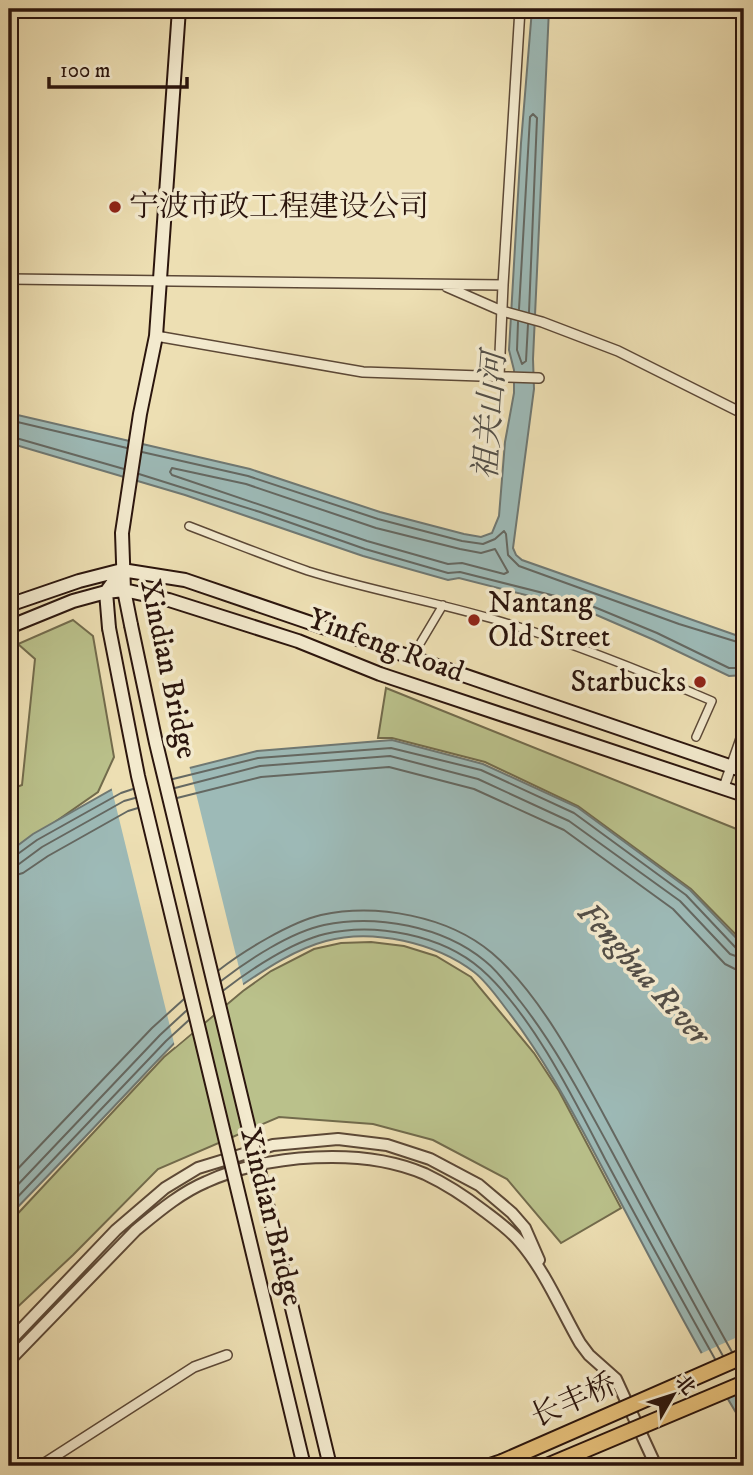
<svg xmlns="http://www.w3.org/2000/svg" width="753" height="1475" viewBox="0 0 753 1475" font-family="'IM FELL DW Pica','Noto Serif SC',serif">
	<rect width="100%" height="100%" fill="#eddfb3"/>
	<filter id="stains"><feTurbulence type="fractalNoise" baseFrequency=".00286" numOctaves="4"/><feColorMatrix values="0 0 0 0 .2 0 0 0 0 .09 0 0 0 0 .02 0 0 0 .5 -.17"/></filter>
	<radialGradient id="worn" r=".72"><stop offset=".6" stop-color="#630" stop-opacity="0"/><stop offset="1" stop-color="#630" stop-opacity=".3"/></radialGradient>
	<!-- green -->
	<path fill="#bac18b" stroke="#726b4c" stroke-width="2" d="M73,620L93,636L114,757L98,792L9,854V790L22,785L35,659L18,644Z
		M386,688L744,832V943L691,889L578,806L485,762L392,738H378Z
		M371,942L404,946L436,956L471,977L534,1053L559,1091L621,1208L561,1243L507,1179L433,1140L373,1124L279,1117L158,1169L73,1255L9,1315V1223L164,1057L243,991L271,971L314,949L341,943Z"/>
	<!-- water -->
	<path fill="#9dbab7" stroke="#6f7873" stroke-width="2" d="M532,9H549L533,359L534,389L513,548L516,555L522,560L744,638V675L729,676L654,640L585,610L459,578L448,580L363,556L185,495L9,443V413L250,469L380,512L464,534L481,537L492,533L499,516L505,442L514,393V370L509,350L521,143Z
		M392,740L483,764L577,807L690,890L744,946V1426C690,1337 643,1244 594,1152C568,1103 541,1054 507,1010C497,997 487,982 474,972C436,943 373,928 326,941C296,949 267,968 242,985C198,1015 161,1057 124,1096C86,1136 48,1176 9,1216V852L33,834L118,786L257,751Z"/>
	<!-- pier -->
	<path fill="#eddfb3" d="M189,765L244,988L175,1047L111,786Z
		M744,1334V1391L725,1400L700,1354Z"/>
	<g fill="none" stroke-linecap="round" stroke-linejoin="round">
		<!-- shore -->
		<path stroke="#646862" stroke-width="2" d="M519,309L530,117L533,114L537,118L529,312
			M518,322L517,350L522,364L526,361L528,324
			M9,420L127,448
			M9,436L124,469
			M142,452L248,476L378,519L462,541L483,544L495,539L504,531L506,534L508,555L519,566L679,624L744,644
			M172,468L246,484L376,528L460,549L481,553L495,549L508,572L504,574L462,563L448,564L367,541L172,475L170,472Z
			M139,474L260,512L365,549L448,573L460,572L587,604L657,633L729,668H744
			M173,779L258,758L391,748L481,770L574,813L686,895L736,948L744,950
			M175,788L260,766L390,756L478,779L569,821L680,901L730,954L744,959
			M177,798L261,777L389,767L474,789L564,830L673,909L725,964L735,969L744,970
			M9,857L15,856L37,840L121,793L133,789
			M9,866L19,864L42,847L124,801L135,798
			M9,877L23,873L48,856L128,811L138,808
			M219,970C243,951 291,922 321,915C377,903 448,916 492,953C545,998 588,1086 621,1147C657,1215 694,1284 732,1352
			M221,981C248,960 291,932 324,925C376,914 443,926 485,961C499,972 509,987 520,1001C556,1047 583,1099 611,1150C648,1219 685,1288 723,1356
			M224,990C251,969 292,942 325,934C375,922 442,935 481,969C532,1014 574,1099 605,1159C641,1226 678,1293 715,1359
			M9,1178L152,1028L184,999
			M9,1194L160,1035L186,1011
			M9,1206L166,1041L189,1020"/>
		<defs>
			<path id="pedestrian" d="M189,526C228,541 268,557 308,571C369,590 432,601 493,619C568,641 640,670 712,701L696,737
				M421,642L443,605"/>
			<path id="minor" d="M9,279L503,285L499,376
				M503,285L520,9
				M447,287L502,311L542,322L618,351L744,414
				M156,336L363,372L539,378
				M724,787L744,730
				M40,1466L194,1367L227,1355"/>
			<path id="tertiary" d="M9,1342L116,1230L165,1188L198,1168L273,1145L338,1139L387,1145L430,1159L479,1185L512,1213L525,1228L539,1260
				M9,1361L136,1230C158,1212 180,1193 206,1182C267,1154 363,1147 425,1174C446,1184 466,1197 484,1211C496,1220 510,1230 520,1242C545,1271 561,1310 580,1343L589,1355L616,1379L656,1466"/>
			<path id="secondary" d="M9,605L79,581L122,570L185,580L744,771
				M131,625L124,590L122,533L140,414L156,336L179,9
				M9,627L73,601L106,592L124,590L169,600L298,641L380,674L744,795
				M109,628L106,592L122,570"/>
			<path id="primary" d="M490,1466L502,1462"/>
		</defs>
		<!-- pedestrian casing -->
		<use href="#pedestrian" stroke="#5c4836" stroke-width="10"/>
		<!-- minor casing -->
		<use href="#minor" stroke="#5c4836" stroke-width="12"/>
		<!-- tertiary casing -->
		<use href="#tertiary" stroke="#5c4836" stroke-width="14"/>
		<!-- secondary casing -->
		<use href="#secondary" stroke="#2b150d" stroke-width="16"/>
		<!-- primary casing -->
		<use href="#primary" stroke="#2b150d" stroke-width="18"/>
		<!-- pedestrian -->
		<use href="#pedestrian" stroke="#f3eace" stroke-width="7"/>
		<!-- minor -->
		<use href="#minor" stroke="#f3eace" stroke-width="9"/>
		<!-- tertiary -->
		<use href="#tertiary" stroke="#f3eace" stroke-width="10"/>
		<!-- secondary -->
		<use href="#secondary" stroke="#f3eace" stroke-width="12"/>
		<!-- primary -->
		<use href="#primary" stroke="#e6c07a" stroke-width="14"/>
		<defs>
			<path id="secondary-bridge" d="M131,625L156,743L330,1466
				M109,628L138,776L304,1466"/>
			<path id="primary-bridge" d="M502,1462L744,1356
				M547,1466L744,1383"/>
		</defs>
		<!-- secondary-bridge casing -->
		<use href="#secondary-bridge" stroke="#2b150d" stroke-width="16" stroke-linecap="butt"/>
		<!-- primary-bridge casing -->
		<use href="#primary-bridge" stroke="#2b150d" stroke-width="18" stroke-linecap="butt"/>
		<!-- secondary-bridge -->
		<use href="#secondary-bridge" stroke="#f3eace" stroke-width="12"/>
		<!-- primary-bridge -->
		<use href="#primary-bridge" stroke="#e6c07a" stroke-width="14"/>
	</g>
	<!-- markers -->
	<g fill="#8f2418" stroke="#f3eace" stroke-width="2.5">
		<circle cx="115" cy="207" r="7"/>
		<circle cx="474" cy="620" r="7"/>
		<circle cx="700" cy="682" r="7"/>
	</g>
	<g text-anchor="middle" dominant-baseline="central" stroke-width="7" stroke-linejoin="round" paint-order="stroke">
		<!-- poi labels -->
		<g font-size="30" fill="#2b150d" stroke="#f3eace" text-anchor="start">
			<text x="129" y="207">宁波市政工程建设公司</text>
			<text x="488" y="603">Nantang<tspan x="488" dy="34">Old Street</tspan></text>
			<text x="686" y="682" text-anchor="end">Starbucks</text>
		</g>
		<!-- street labels -->
		<g font-size="30" fill="#2b150d" stroke="#f3eace">
			<text transform="translate(386 646) rotate(20)">Yinfeng Road</text>
			<text transform="translate(168 669) rotate(78)">Xindian Bridge</text>
			<text transform="translate(271 1217) rotate(76)">Xindian Bridge</text>
			<text transform="translate(574 1401) rotate(-24)">长丰桥</text>
		</g>
		<!-- water labels -->
		<g font-size="32" font-style="italic" fill="#534f48" stroke="#f3eace">
			<text transform="translate(491 416) rotate(-86)">祖关山河</text>
			<text transform="translate(643 974) rotate(48)">Fenghua Rıver</text>
		</g>
	</g>
	<!-- margin -->
	<rect width="753" height="1475" fill="none" stroke="#eddfb3" stroke-width="35"/>
	<rect x="10" y="10" width="732" height="1454" fill="none" stroke="#2b150d" stroke-width="3.5"/>
	<rect x="18" y="18" width="718" height="1440" fill="none" stroke="#2b150d" stroke-width="2"/>
	<!-- north arrow -->
	<g transform="translate(673 1395) rotate(51)" stroke="#f3eace" stroke-width="5" paint-order="stroke">
	<path d="M0-5L12 26L0 18L-12 26Z" fill="#2b150d"/>
	<text y="-10" font-size="19" font-weight="bold" text-anchor="middle" fill="#2b150d">北</text>
	</g>
	<!-- scale -->
	<path d="M49 77v10h138v-10" fill="none" stroke="#2b150d" stroke-width="3.5"/>
	<text x="60" y="77" font-size="21" fill="#2b150d" stroke="#f3eace" stroke-width="5" paint-order="stroke">100 m</text>
	<rect width="100%" height="100%" filter="url(#stains)"/>
	<rect width="100%" height="100%" fill="url(#worn)"/>
</svg>
